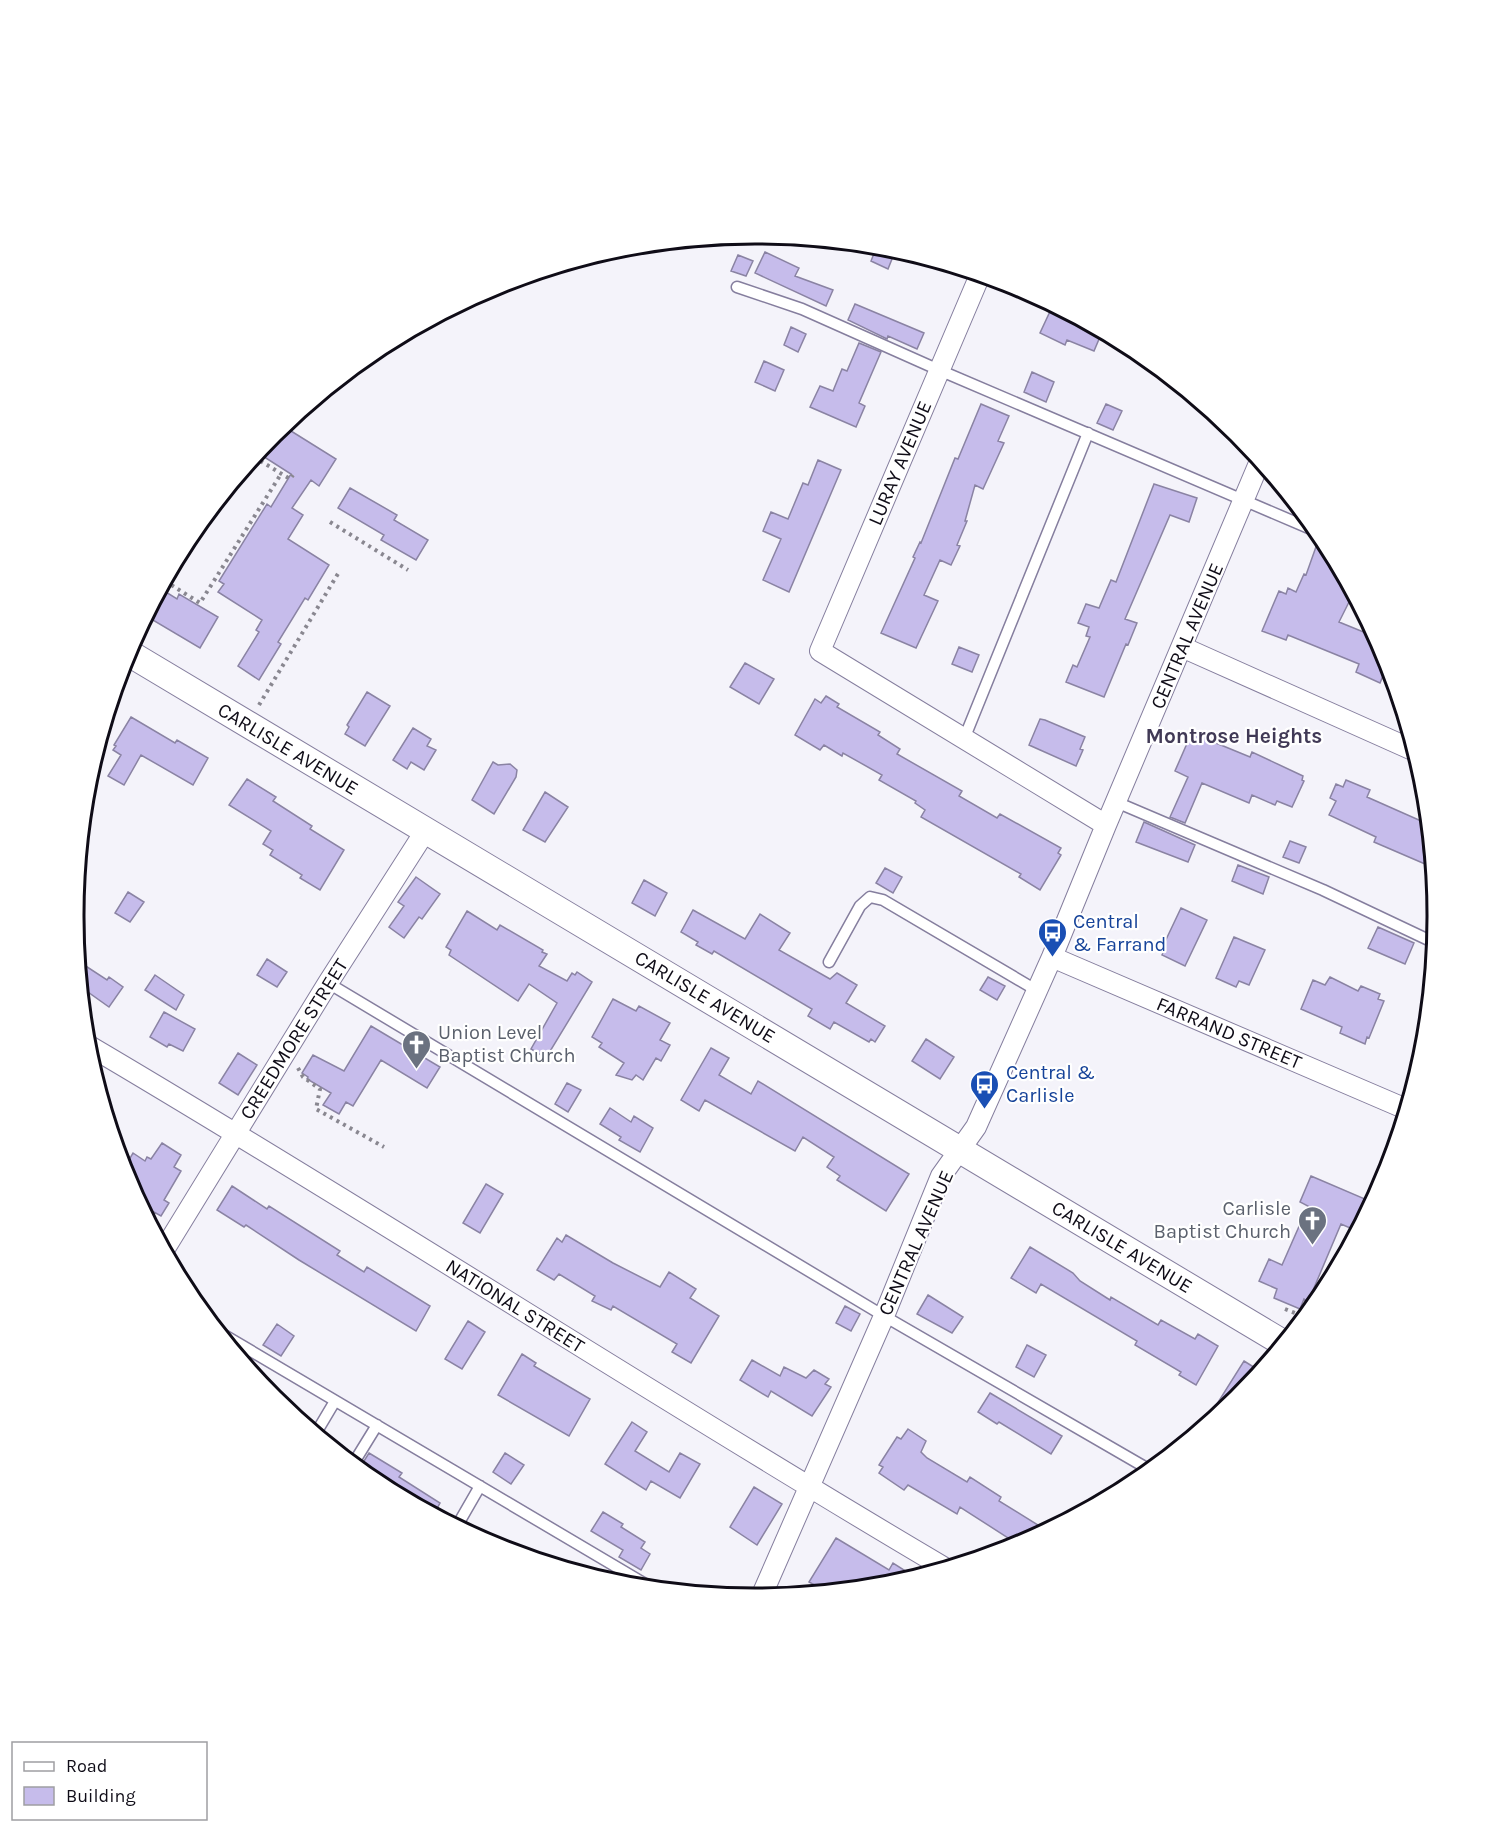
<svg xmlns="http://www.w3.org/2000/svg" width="1511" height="1832" viewBox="0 0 1511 1832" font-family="Karla,sans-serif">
	<rect width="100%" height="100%" fill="#f4f3fa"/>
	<!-- building -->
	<path fill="#c6bceb" stroke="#8a83a3" stroke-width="1.5" d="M877,246L896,249L888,269L871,261Z
		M765,252L799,268L795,276L833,290L826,306L755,273Z
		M738,255L753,261L746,276L731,271Z
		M855,304L924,333L917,349L888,336L887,339L848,320Z
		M1053,305L1102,332L1094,351L1067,340L1065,345L1040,333Z
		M791,327L806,334L798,352L784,345Z
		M859,343L881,352L859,403L865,406L856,427L810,407L820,386L833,391L842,369L847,371Z
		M764,361L784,370L775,391L755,382Z
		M1032,372L1054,382L1046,402L1024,392Z
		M981,404L1009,416L998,441L1004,443L983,489L975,485L965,521H967L957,545L960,546L951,565L940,560L924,595L938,601L916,648L881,633L915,558L913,557L920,542L921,543L955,458L958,459Z
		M1106,404L1122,411L1113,430L1097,423Z
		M283,426L336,459L319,486L311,480L292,508L303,515L288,539L329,565L308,600L305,598L278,642L281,644L259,680L238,666L259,632L256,630L262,620L218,592L224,584L219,581L267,504L271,507L291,474L258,453L273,434Z
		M818,460L841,470L789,592L763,580L781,539L763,531L771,512L788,519L803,483L808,485Z
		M1154,484L1197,498L1189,522L1170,515L1125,619L1137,623L1128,645L1126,644L1104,697L1066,682L1073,665L1077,667L1090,637L1086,636L1089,627L1078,623L1086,604L1099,608L1111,580L1116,582Z
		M350,488L397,515L394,520L428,540L416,560L381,540L384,535L338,508Z
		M1317,544L1329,549L1353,594L1339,622L1376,637L1386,655L1388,664L1380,683L1356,672L1359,664L1288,635L1286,640L1262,631L1279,591L1286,594L1288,588L1296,592L1304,574L1306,575Z
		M161,589L177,599L179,594L218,617L200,648L146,616Z
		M959,647L979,655L972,672L952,664Z
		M745,663L774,679L759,704L730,687Z
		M367,692L390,706L365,746L345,734L349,727L347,725Z
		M826,696L839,704L837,707L880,732L878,735L900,749L897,754L962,791L959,796L997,818L1000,814L1061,848L1058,853L1061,855L1040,890L1019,877L1021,874L921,817L925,810L915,803L916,801L879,780L882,775L843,753L842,756L824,745L820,750L795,735L815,699L821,703Z
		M131,717L175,743L177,740L208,758L193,785L141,755L124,785L108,776L121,755L113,750L116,746L114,745Z
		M1040,719L1045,720L1085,737L1080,749L1083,750L1076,766L1029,745Z
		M413,728L431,739L427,746L436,750L424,770L411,762L407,769L393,760Z
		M1202,731L1218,737L1216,743L1250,757L1252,752L1303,776L1302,780L1304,781L1292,807L1277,801L1275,805L1252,795L1249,803L1202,783L1185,823L1170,817L1188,777L1175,771L1192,732L1200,736Z
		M493,762L498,765L510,764L517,770L516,777L494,814L472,800Z
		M247,779L276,797L273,801L312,826L310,829L344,850L320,890L300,878L302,875L270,855L273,850L263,844L271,831L229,805Z
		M1346,780L1370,790L1367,797L1428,824L1431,852L1423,848L1425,864L1374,842L1376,837L1329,815L1336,801L1330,798L1336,784L1343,787Z
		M545,792L568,807L545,842L523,830Z
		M1144,822L1195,845L1188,862L1136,842Z
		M1290,841L1306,847L1299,863L1283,857Z
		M1238,865L1269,877L1263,894L1232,881Z
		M885,868L902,877L893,893L876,883Z
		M416,877L440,894L422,919L419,917L404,938L389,927L404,906L398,902Z
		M644,880L667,893L655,916L632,903Z
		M128,892L144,902L130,922L115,913Z
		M1181,908L1207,920L1185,966L1162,955L1165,949L1162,948Z
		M693,910L745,939L760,914L790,933L779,950L830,979L837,973L857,985L846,1003L885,1026L875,1042L871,1039L869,1042L834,1022L830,1029L808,1016L812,1009L714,951L712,954L696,945L698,942L681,932Z
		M467,911L497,930L500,925L543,950L542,952L547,954L539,966L567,981L572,973L575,975L577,972L592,982L546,1058L531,1049L557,1003L529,984L518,1001L449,955L451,950L446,947Z
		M1378,927L1414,943L1405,964L1368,948Z
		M1234,937L1265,950L1249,985L1239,981L1236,987L1216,978Z
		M267,959L287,972L277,987L257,975Z
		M78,961L107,980L109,977L123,987L109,1007L81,987Z
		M155,975L184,995L176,1010L145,990Z
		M988,977L1005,986L997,1000L980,990Z
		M1330,977L1358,991L1361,986L1380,994L1378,999L1384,1001L1369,1038L1367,1037L1365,1044L1340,1033L1342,1027L1301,1009L1313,980L1325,985Z
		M613,999L636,1011L639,1006L670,1023L660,1040L670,1045L661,1061L656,1058L643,1080L636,1075L632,1080L616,1075L624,1063L599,1047L602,1043L592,1037Z
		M164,1012L195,1029L183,1051L169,1044L167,1047L150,1037Z
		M371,1026L440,1067L427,1088L381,1060L353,1106L346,1102L339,1114L323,1105L331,1093L307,1079L308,1077L302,1073L313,1055L344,1071Z
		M926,1039L954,1057L940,1079L912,1061Z
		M711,1048L729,1058L719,1075L751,1094L758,1081L909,1174L886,1211L837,1180L840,1176L827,1167L834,1157L803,1137L795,1151L705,1100L699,1111L681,1100Z
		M238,1053L257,1065L238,1095L219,1083Z
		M567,1083L581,1090L568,1112L555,1104Z
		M610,1108L631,1122L634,1116L653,1128L640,1152L619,1140L621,1137L600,1124Z
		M162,1143L181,1155L174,1167L181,1171L164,1200L169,1203L161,1216L154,1212L149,1220L123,1170L133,1153L145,1161L147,1157L151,1159Z
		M1311,1176L1372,1202L1357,1231L1341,1224L1308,1302L1304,1299L1300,1309L1274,1298L1277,1289L1259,1281L1269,1259L1282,1265L1308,1206L1300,1202Z
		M486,1184L503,1194L480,1233L463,1223Z
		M232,1186L267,1209L269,1206L340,1251L337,1255L364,1272L367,1267L430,1306L416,1331L299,1260L246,1225L244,1227L217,1210Z
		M566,1235L613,1263L660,1287L669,1272L696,1289L690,1298L719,1316L691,1363L672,1352L677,1344L613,1306L611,1310L592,1301L595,1296L559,1274L554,1280L537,1270L557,1238L562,1242Z
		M1030,1247L1073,1273L1080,1281L1110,1300L1111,1297L1158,1325L1161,1320L1195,1339L1198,1334L1218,1346L1196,1385L1179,1375L1181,1372L1135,1345L1137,1341L1041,1284L1036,1293L1011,1278Z
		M928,1295L963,1317L952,1333L917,1314Z
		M845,1306L860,1314L851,1331L836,1323Z
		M468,1321L485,1332L462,1369L445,1359Z
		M277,1324L294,1336L281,1356L263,1345Z
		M1027,1345L1046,1355L1034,1377L1016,1367Z
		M522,1354L536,1363L534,1366L590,1399L569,1436L498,1395Z
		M752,1360L780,1376L784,1367L806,1378L814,1370L829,1379L825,1384L831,1387L812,1416L771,1391L768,1397L740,1380Z
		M1244,1361L1260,1371L1238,1398L1214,1418L1210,1415Z
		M990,1393L1062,1436L1051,1454L999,1422L997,1424L978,1412Z
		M632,1422L647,1432L635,1451L669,1472L680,1453L700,1464L680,1498L651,1481L646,1490L605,1464Z
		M908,1429L926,1441L921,1452L927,1458L967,1482L970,1477L1001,1497L999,1501L1046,1530L1019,1545L960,1507L957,1514L908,1485L904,1490L879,1473L883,1467L879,1465L897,1437L901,1439Z
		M369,1453L402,1473L399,1477L440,1503L434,1514L376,1483L359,1469Z
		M505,1453L524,1465L511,1484L493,1472Z
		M754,1487L782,1504L757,1545L730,1527Z
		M603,1512L623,1524L621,1527L645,1542L641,1548L650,1554L641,1570L619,1557L623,1550L591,1531Z
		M836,1538L889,1570L893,1563L915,1577L888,1585L825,1591L809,1582Z"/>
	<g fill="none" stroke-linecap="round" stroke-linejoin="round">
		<defs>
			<path id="service" d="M737,287L802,309L939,370L1318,532
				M964,739L1088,433
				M1116,802L1323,890L1435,943
				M829,962L860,906L870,897L883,900L1036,990
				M328,983L884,1316L1150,1470
				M219,1332L652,1588
				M316,1433L335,1401
				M353,1464L377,1425
				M457,1526L480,1486"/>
			<path id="minor" d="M980,275L820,651L1106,825
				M1182,647L1415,751
				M1052,957L1406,1109
				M86,1044C375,1214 656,1398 945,1568
				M164,1250L328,983L426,830
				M761,1597L884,1316L941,1176L976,1127L1052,957L1106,825L1260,461"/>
			<path id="tertiary" d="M127,652L1283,1343"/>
		</defs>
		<!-- service casing -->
		<use href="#service" stroke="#857e9e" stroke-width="13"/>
		<!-- minor casing -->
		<use href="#minor" stroke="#857e9e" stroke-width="22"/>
		<!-- tertiary casing -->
		<use href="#tertiary" stroke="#857e9e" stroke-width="28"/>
		<!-- path -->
		<path stroke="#898790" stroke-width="4" stroke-dasharray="3 4.5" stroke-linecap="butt" d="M254,457L290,479L293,475
			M330,522L408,570
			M165,581L200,603L281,474
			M259,705L339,572
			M298,1068L303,1077L320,1089L316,1109L384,1147
			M1285,1309L1305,1317"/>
		<!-- service -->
		<use href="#service" stroke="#fff" stroke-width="10"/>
		<!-- minor -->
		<use href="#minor" stroke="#fff" stroke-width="20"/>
		<!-- tertiary -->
		<use href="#tertiary" stroke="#fff" stroke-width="26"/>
	</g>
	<!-- icons -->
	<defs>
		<symbol id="bus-pin" viewBox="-11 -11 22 30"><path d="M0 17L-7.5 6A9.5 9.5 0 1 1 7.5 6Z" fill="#1a4fb4" stroke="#fff"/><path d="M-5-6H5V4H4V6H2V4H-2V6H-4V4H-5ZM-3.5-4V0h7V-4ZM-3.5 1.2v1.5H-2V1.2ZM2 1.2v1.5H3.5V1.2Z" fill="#fff"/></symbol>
		<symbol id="church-pin" viewBox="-11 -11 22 30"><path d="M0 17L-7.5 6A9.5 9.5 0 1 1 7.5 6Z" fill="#6b7280" stroke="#fff"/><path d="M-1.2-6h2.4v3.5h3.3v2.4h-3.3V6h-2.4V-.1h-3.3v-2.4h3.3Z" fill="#fff"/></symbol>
	</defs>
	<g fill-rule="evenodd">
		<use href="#bus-pin" x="1036" y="916" width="33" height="45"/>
		<use href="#church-pin" x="400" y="1028" width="33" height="45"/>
		<use href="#bus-pin" x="968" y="1068" width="33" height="45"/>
		<use href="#church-pin" x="1296" y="1204" width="33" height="45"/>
	</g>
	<g text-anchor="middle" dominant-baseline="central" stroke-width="4.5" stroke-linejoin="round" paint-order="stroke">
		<!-- street labels -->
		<g font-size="20" fill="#0f0c17" stroke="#fff">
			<text transform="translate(900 463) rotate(-67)">LURAY AVENUE</text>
			<text transform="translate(1187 636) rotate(-67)">CENTRAL AVENUE</text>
			<text transform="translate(288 749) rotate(31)">CARLISLE AVENUE</text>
			<text transform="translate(705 997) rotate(31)">CARLISLE AVENUE</text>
			<text transform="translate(1229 1033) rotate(23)">FARRAND STREET</text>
			<text transform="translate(294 1039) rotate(-58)">CREEDMORE STREET</text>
			<text transform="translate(916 1243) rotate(-66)">CENTRAL AVENUE</text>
			<text transform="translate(1122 1247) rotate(31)">CARLISLE AVENUE</text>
			<text transform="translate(515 1306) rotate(32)">NATIONAL STREET</text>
		</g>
		<!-- transit labels -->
		<g font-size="20" fill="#164399" stroke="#fff" text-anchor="start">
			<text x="1073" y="921">Central<tspan x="1073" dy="23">&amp; Farrand</tspan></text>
			<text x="1006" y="1072">Central &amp;<tspan x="1006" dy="23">Carlisle</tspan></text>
		</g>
		<!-- worship labels -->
		<g font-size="20" fill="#5b616d" stroke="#fff" text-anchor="start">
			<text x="438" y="1032">Union Level<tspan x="438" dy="23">Baptist Church</tspan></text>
			<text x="1291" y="1208" text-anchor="end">Carlisle<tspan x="1291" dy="23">Baptist Church</tspan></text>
		</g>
		<!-- neighbourhood labels -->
		<g font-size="21" font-weight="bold" fill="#413a56" stroke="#fff">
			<text x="1234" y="736">Montrose Heights</text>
		</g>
	</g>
	<!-- crop -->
	<path d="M0 0H1511V1832H0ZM755 244H756A671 671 0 0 1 1427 915V917A671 671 0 0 1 756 1588H755A671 671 0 0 1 84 917V915A671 671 0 0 1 755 244Z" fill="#fff" fill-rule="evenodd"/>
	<path fill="none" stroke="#0f0c17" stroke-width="3" d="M755 244H756A671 671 0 0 1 1427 915V917A671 671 0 0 1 756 1588H755A671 671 0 0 1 84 917V915A671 671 0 0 1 755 244Z"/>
	<!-- legend -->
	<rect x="12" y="1742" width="195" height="78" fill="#ffffff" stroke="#9f9ea2" stroke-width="1.5"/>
	<rect x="24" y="1762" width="30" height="9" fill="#ffffff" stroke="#9f9ea2" stroke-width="1.5"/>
	<text x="66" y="1772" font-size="18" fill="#0f0c17">Road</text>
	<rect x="24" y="1787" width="30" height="18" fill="#c6bceb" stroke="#9f9ea2" stroke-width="1.5"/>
	<text x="66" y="1802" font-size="18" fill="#0f0c17">Building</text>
</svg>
